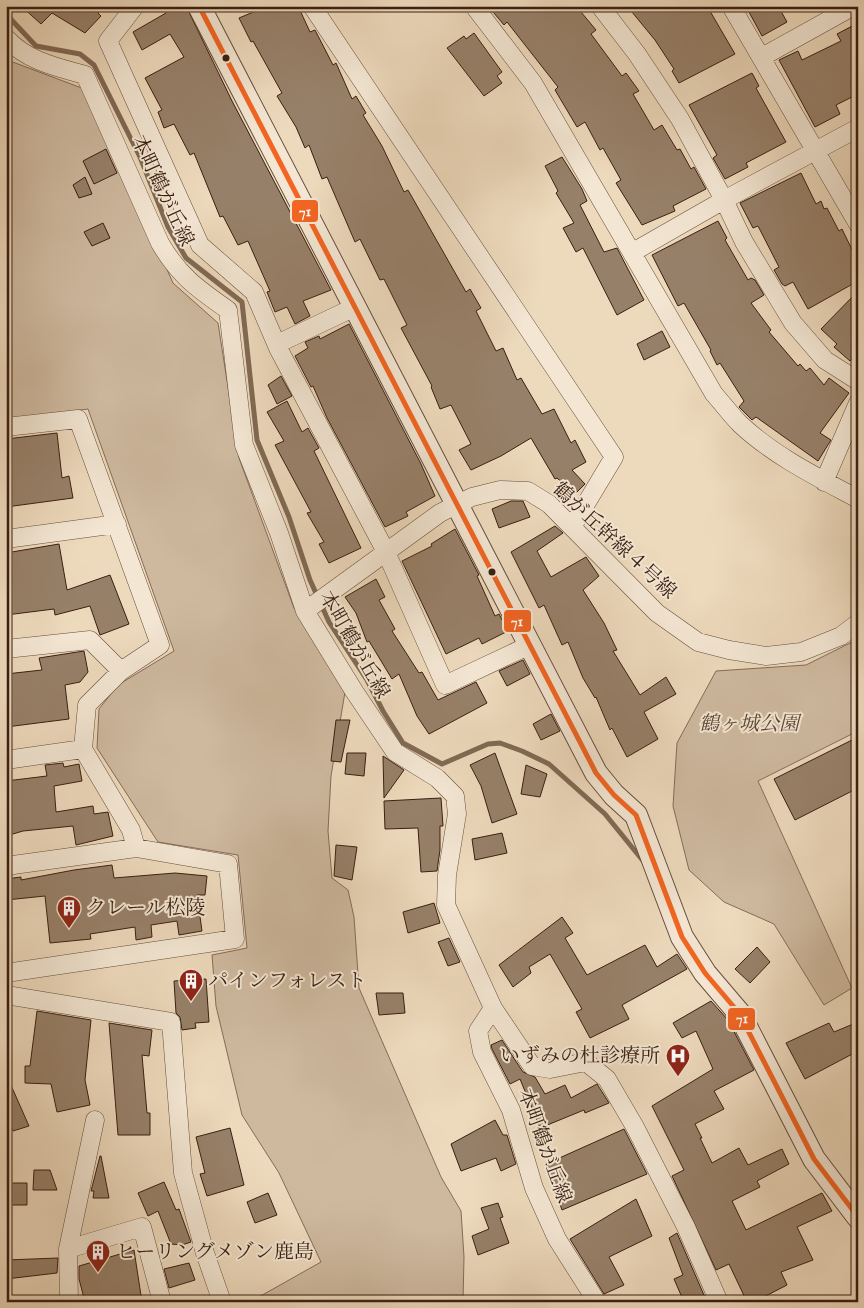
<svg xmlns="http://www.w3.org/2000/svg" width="864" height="1308" viewBox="0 0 864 1308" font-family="'IM FELL English','Noto Serif JP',serif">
	<rect width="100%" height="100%" fill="#edd9bc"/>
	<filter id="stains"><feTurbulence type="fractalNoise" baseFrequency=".004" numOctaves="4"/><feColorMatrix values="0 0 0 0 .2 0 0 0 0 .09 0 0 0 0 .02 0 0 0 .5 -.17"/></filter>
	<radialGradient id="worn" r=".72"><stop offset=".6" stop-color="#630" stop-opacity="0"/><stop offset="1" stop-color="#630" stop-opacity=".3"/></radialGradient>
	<!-- green -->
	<path fill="#ceb99f" stroke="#846c58" d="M6,57L10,61L87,90L173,283L218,323L239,458L294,608L345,692L331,776L328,831L332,878L348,890L354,917L359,988L441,1177L461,1211L464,1257L463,1302H250L321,1262L279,1173L242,1115L216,1006L212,955L247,948L238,855L158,842L97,748L99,709L118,685L174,651L88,409L6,420Z
		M858,639V731L758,781L852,988L824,1005L774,924L724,902L689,870L673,806L677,743L716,671L806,665Z"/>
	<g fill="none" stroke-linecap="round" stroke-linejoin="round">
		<!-- stream -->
		<path stroke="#806954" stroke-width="5" d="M6,14L36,46L80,54L94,65L140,157L168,227L186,258L242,302L257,440L289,517L310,580L329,622L367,680L383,711L403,743L442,764L488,744L500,743L522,751L549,764L605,814L644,862"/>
	</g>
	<!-- building -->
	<path fill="#978069" stroke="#391f10" d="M21,6H105L98,13L101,16L85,33L52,13L41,24Z
		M162,6H186L232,101L331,290L303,301L310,316L295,324L287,307L275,312L267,292L270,291L248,241L238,245L223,216L220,217L194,153L190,155L174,124L164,128L158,112L162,110L145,78L184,57L170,34L142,50L133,32L166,13Z
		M275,6H298L310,32L315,30L333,65L336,63L352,99L356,96L366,113L363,115L382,146L404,192L408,190L466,292L470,289L481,308L476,311L496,351L503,348L517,380L521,378L542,414L554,409L571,443L575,440L586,462L572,470L585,484L575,494L557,478L555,479L531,438L501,456L471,470L459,450L471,444L451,405L440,409L431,387L432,386L401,328L407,325L384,279L380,280L360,239L355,242L327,177L322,179L309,145L305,148L296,127L277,96L282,93L253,41L251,42L239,18L263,8L265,11Z
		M488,6H576L596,30L591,34L622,76L626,73L639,91L633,94L654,130L662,125L677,150L680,149L691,169L694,167L706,189L673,206L675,211L642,225L616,183L621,180L603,148L600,150L585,122L577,127L555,90L558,87L507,22L504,25Z
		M627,6H707L735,54L679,83L672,71L674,69L655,40Z
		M759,6H778L787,22L762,36L749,12Z
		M858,23V94L836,105L840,114L815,127L779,60L798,51L802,60L841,41L837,34Z
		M474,33L502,72L497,76L502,83L484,96L447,48L464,36L466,39Z
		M752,73L759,86L756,88L786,142L746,163L748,167L725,179L713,158L717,155L689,105Z
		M106,149L117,173L94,184L83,161Z
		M562,157L582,189L587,201L580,205L604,252L617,248L644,300L617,315L583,248L576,252L563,228L574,223L556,193L558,191L545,166Z
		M801,173L816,204L821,201L824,209L827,208L839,231L842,229L858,262V281L808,309L793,282L785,286L782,284L774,270L779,267L758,226L753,228L740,203Z
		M85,177L92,194L79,198L73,185Z
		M718,221L727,238L725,240L748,280L751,278L755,280L764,295L751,303L771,330L769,332L798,366L800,364L806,371L810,368L824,385L829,378L849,393L820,433L831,440L818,461L756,417L752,420L739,407L744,401L720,363L717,365L710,351L711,350L684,303L678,306L652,255Z
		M103,223L110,238L92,246L84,232Z
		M858,291V352L850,361L834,347L837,344L821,329Z
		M349,324L421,464L435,496L406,512L408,516L385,527L327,418L313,386L311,387L295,356L308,348L305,342L319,336L320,339Z
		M662,331L670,347L644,360L637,344Z
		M281,376L292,396L277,404L268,385Z
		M287,401L302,432L308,428L319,448L314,451L361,548L329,563L319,544L324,542L307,513L311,512L275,445L284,441L267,412Z
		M57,433L62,478L69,476L73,498L6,507V439Z
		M511,501H523L530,517L499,528L492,509Z
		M555,526L563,533L537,551L551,577L586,557L599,576L583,590L604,623L617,650L613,651L640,695L666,677L676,694L644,712L658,739L627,757L612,728L610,730L596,697L595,698L583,678L568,642L562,645L544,605L539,608L511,552Z
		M455,529L479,575L477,576L495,616L499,614L508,631L482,644L479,638L446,654L402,561L432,546L431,544Z
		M59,544L67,590L110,575L129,624L100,635L90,606L55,615L54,609L6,615V553Z
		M376,579L385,597L379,600L395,629L392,631L419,673L422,672L438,700L476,682L487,703L429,734L417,716L399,674L392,679L369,641L367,642L356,613L345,597Z
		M84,651L88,672L80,682L65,685L69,719L6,727V674L42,670L39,658Z
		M523,660L530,674L507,686L499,671Z
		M551,714L560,731L541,740L533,724Z
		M336,720H350L341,762L331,761Z
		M852,740L858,752V788L795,820L774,779Z
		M347,753H366L364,776L345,774Z
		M495,753L517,814L492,823L481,786L470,765Z
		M383,756L404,770L384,798Z
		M63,763L64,767L79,764L82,781L54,786L56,812L93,806L94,814L108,812L113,836L76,845L73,826L23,831L6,836V781L47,776L45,765Z
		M526,765L547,774L540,797L521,794Z
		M441,798L443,826H440V850L437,871L421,872L418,828L385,829L384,801Z
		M502,833L507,853L475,860L472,839Z
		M336,845L357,847L352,880L334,876Z
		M112,865L114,878L175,873L207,876L205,895H197L202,931L179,935L177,921L151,925L152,937L136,940L135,927L90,934L91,939L50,943L45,896L6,900V879L21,877V880L74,870Z
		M434,903L440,923L408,933L403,912Z
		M562,917L573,933L565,938L587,975L645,945L657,967L677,954L687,969L622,1005L629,1019L590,1038L576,1012L582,1009L550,954L529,967L531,973L513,987L499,965Z
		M449,938L460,962L448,966L438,942Z
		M757,947L770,962L750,983L735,969Z
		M206,979L209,1022L195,1023L196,1028L182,1030L180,1017L176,1013L174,981Z
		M376,993H403L405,1013L379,1015Z
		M711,1001L728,1020L754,1070L714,1091L724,1109L695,1124L702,1138H700L712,1163L739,1148L748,1165L782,1149L789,1164L757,1181L760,1187L732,1201L746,1230L822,1193L832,1211L797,1227L813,1260L781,1272L787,1285L754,1302H747L729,1264L716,1270L672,1176L684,1170L652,1106L713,1069L696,1031L682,1038L673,1023Z
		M37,1011L91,1020L85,1080L90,1105L57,1112L51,1084L25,1083V1066H30Z
		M858,1022V1051L805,1079L786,1043L829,1023L834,1032Z
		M109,1023L152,1030L149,1056L142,1055L147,1113H150V1135H118Z
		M502,1040L523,1072L535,1077L545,1094L565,1085L571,1098L597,1084L609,1103L585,1113L584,1110L540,1128L520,1079L510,1084L492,1049L491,1045Z
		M6,1074L29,1126L13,1131L6,1112Z
		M495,1120L503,1135H507L516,1164L501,1171L496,1158L461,1171L451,1144Z
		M230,1128L244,1185L207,1196L200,1174L205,1173L196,1137Z
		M624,1129L647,1174L562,1210L546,1164Z
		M100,1156H101L109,1198H93L94,1191H91Z
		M34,1170H50L57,1190H33Z
		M164,1182L176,1210L179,1209L191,1242L182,1245L171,1244L158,1211L148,1216L138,1193Z
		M6,1183H27V1205H6Z
		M268,1193L277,1215L255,1223L247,1202Z
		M636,1199L652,1236L609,1257L624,1285L604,1294L570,1239Z
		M498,1203L503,1217L500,1218L509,1243L478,1255L472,1236L489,1229L481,1208Z
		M677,1233L707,1302H684L674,1279L683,1275L669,1238Z
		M134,1250L142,1302H85L79,1279V1266Z
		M58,1258L57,1273L6,1279V1260Z
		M189,1263L195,1280L169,1288L164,1269Z"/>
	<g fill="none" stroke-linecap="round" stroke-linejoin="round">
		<defs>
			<path id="minor" d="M135,6L108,41L200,245L254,292L278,348L386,552L445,685L530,645
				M312,6L614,457L572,527
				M474,6L533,83L714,394C723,404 731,415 740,424C774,456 817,477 858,499
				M600,6L637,54L680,119L724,200L744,242L793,323L825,360L858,381
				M731,6L858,224
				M6,38C27,61 56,67 85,75L160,243C179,276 198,289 228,310L244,445L279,533L305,611L354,691L395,752L437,778L455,796L457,814L447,875L446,905L493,1008L478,1031L482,1052L511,1110L534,1188L557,1239L597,1302
				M762,57L854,6
				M633,252L724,200L858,128
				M277,344L355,307
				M6,427L78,419L160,645L121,671L87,705L83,749L131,830L136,848
				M824,482L858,403
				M6,539L117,524
				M305,611L440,513L472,497L500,490L528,491L549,504L657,613L698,642L729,650L766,656L801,652L841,636L858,623
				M6,649L90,640L121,671
				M6,760L83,749
				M6,866L136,848L228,864L235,939L6,973
				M6,995L171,1022L183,1173L205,1253L222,1302
				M493,1008L532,1066L550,1069L586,1062L607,1079L635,1127L686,1227L719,1302
				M68,1249L95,1120
				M69,1302L68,1249L142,1227L162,1302"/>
			<path id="tertiary" d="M199,6L596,773L614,795L636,815L682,937L705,973L739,1013L814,1159L858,1217"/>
		</defs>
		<!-- minor casing -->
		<use href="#minor" stroke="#664e3b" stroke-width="19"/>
		<!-- tertiary casing -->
		<use href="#tertiary" stroke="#664e3b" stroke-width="24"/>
		<!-- minor -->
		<use href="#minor" stroke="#f3e6d3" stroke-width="18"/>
		<!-- tertiary -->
		<use href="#tertiary" stroke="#f3e6d3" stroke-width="22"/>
		<defs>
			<path id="bus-1" d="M199,6L596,773L614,795L636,815L682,937L705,973L739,1013L814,1159L858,1217"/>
		</defs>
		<!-- bus-1 casing -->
		<use href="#bus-1" stroke="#f3e6d3" stroke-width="9"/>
		<!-- bus-1 -->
		<use href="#bus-1" stroke="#f26522" stroke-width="5"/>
	</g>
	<!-- icons -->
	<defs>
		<symbol id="building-pin" viewBox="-11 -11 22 30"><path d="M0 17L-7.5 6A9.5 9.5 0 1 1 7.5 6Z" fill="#8f2418" stroke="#f3e6d3"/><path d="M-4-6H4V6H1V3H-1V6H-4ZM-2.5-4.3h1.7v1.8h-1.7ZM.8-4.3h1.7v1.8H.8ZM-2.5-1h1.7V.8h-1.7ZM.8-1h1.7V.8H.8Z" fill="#fff"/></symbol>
		<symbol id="hospital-pin" viewBox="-11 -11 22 30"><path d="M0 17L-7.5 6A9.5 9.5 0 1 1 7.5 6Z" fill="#8f2418" stroke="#f3e6d3"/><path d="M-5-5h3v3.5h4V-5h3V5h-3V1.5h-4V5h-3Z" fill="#fff"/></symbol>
	</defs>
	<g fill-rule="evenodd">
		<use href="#building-pin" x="55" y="894" width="28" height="38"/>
		<use href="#building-pin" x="177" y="967" width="28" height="38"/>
		<use href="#hospital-pin" x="664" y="1042" width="28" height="38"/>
		<use href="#building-pin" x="84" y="1238" width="28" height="38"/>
	</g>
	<!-- markers -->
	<g fill="#391f10" stroke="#f3e6d3" stroke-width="2">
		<circle cx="226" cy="58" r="4.5"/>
		<circle cx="492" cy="572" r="4.5"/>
	</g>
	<g text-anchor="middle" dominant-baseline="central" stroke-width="4" stroke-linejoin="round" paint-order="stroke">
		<!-- street labels -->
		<g font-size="20" fill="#391f10" stroke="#f3e6d3">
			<text transform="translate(162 191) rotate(65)">本町鶴が丘線</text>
			<text transform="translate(614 541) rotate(43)">鶴が丘幹線４号線</text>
			<text transform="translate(354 645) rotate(60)">本町鶴が丘線</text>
			<text transform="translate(544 1146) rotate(70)">本町鶴が丘線</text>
		</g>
		<!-- park labels -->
		<g font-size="20" font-style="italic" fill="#5e4634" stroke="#f3e6d3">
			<text x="749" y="724">鶴ヶ城公園</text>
		</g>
		<!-- poi labels -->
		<g font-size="20" fill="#391f10" stroke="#f3e6d3" text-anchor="start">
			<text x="86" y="908">クレール松陵</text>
			<text x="208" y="981">パインフォレスト</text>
			<text x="660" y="1056" text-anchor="end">いずみの杜診療所</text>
			<text x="116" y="1252">ヒーリングメゾン鹿島</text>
		</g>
	</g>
	<g stroke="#f3e6d3" stroke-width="2">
		<rect x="291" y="199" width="28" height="24" rx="5" fill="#f26522"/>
		<rect x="503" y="609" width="29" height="24" rx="5" fill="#f26522"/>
		<rect x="727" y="1007" width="29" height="24" rx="5" fill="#f26522"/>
	</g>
	<g font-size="14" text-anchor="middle" font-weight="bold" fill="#fff">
		<text x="305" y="216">71</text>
		<text x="517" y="626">71</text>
		<text x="742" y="1023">71</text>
	</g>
	<!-- margin -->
	<rect width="864" height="1308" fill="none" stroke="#edd9bc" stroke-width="25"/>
	<rect x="8" y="8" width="849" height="1293" fill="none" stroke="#391f10" stroke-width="2.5"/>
	<rect x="12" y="12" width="839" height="1283" fill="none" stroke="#391f10"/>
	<rect width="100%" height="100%" filter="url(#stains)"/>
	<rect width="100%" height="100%" fill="url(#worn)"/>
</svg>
